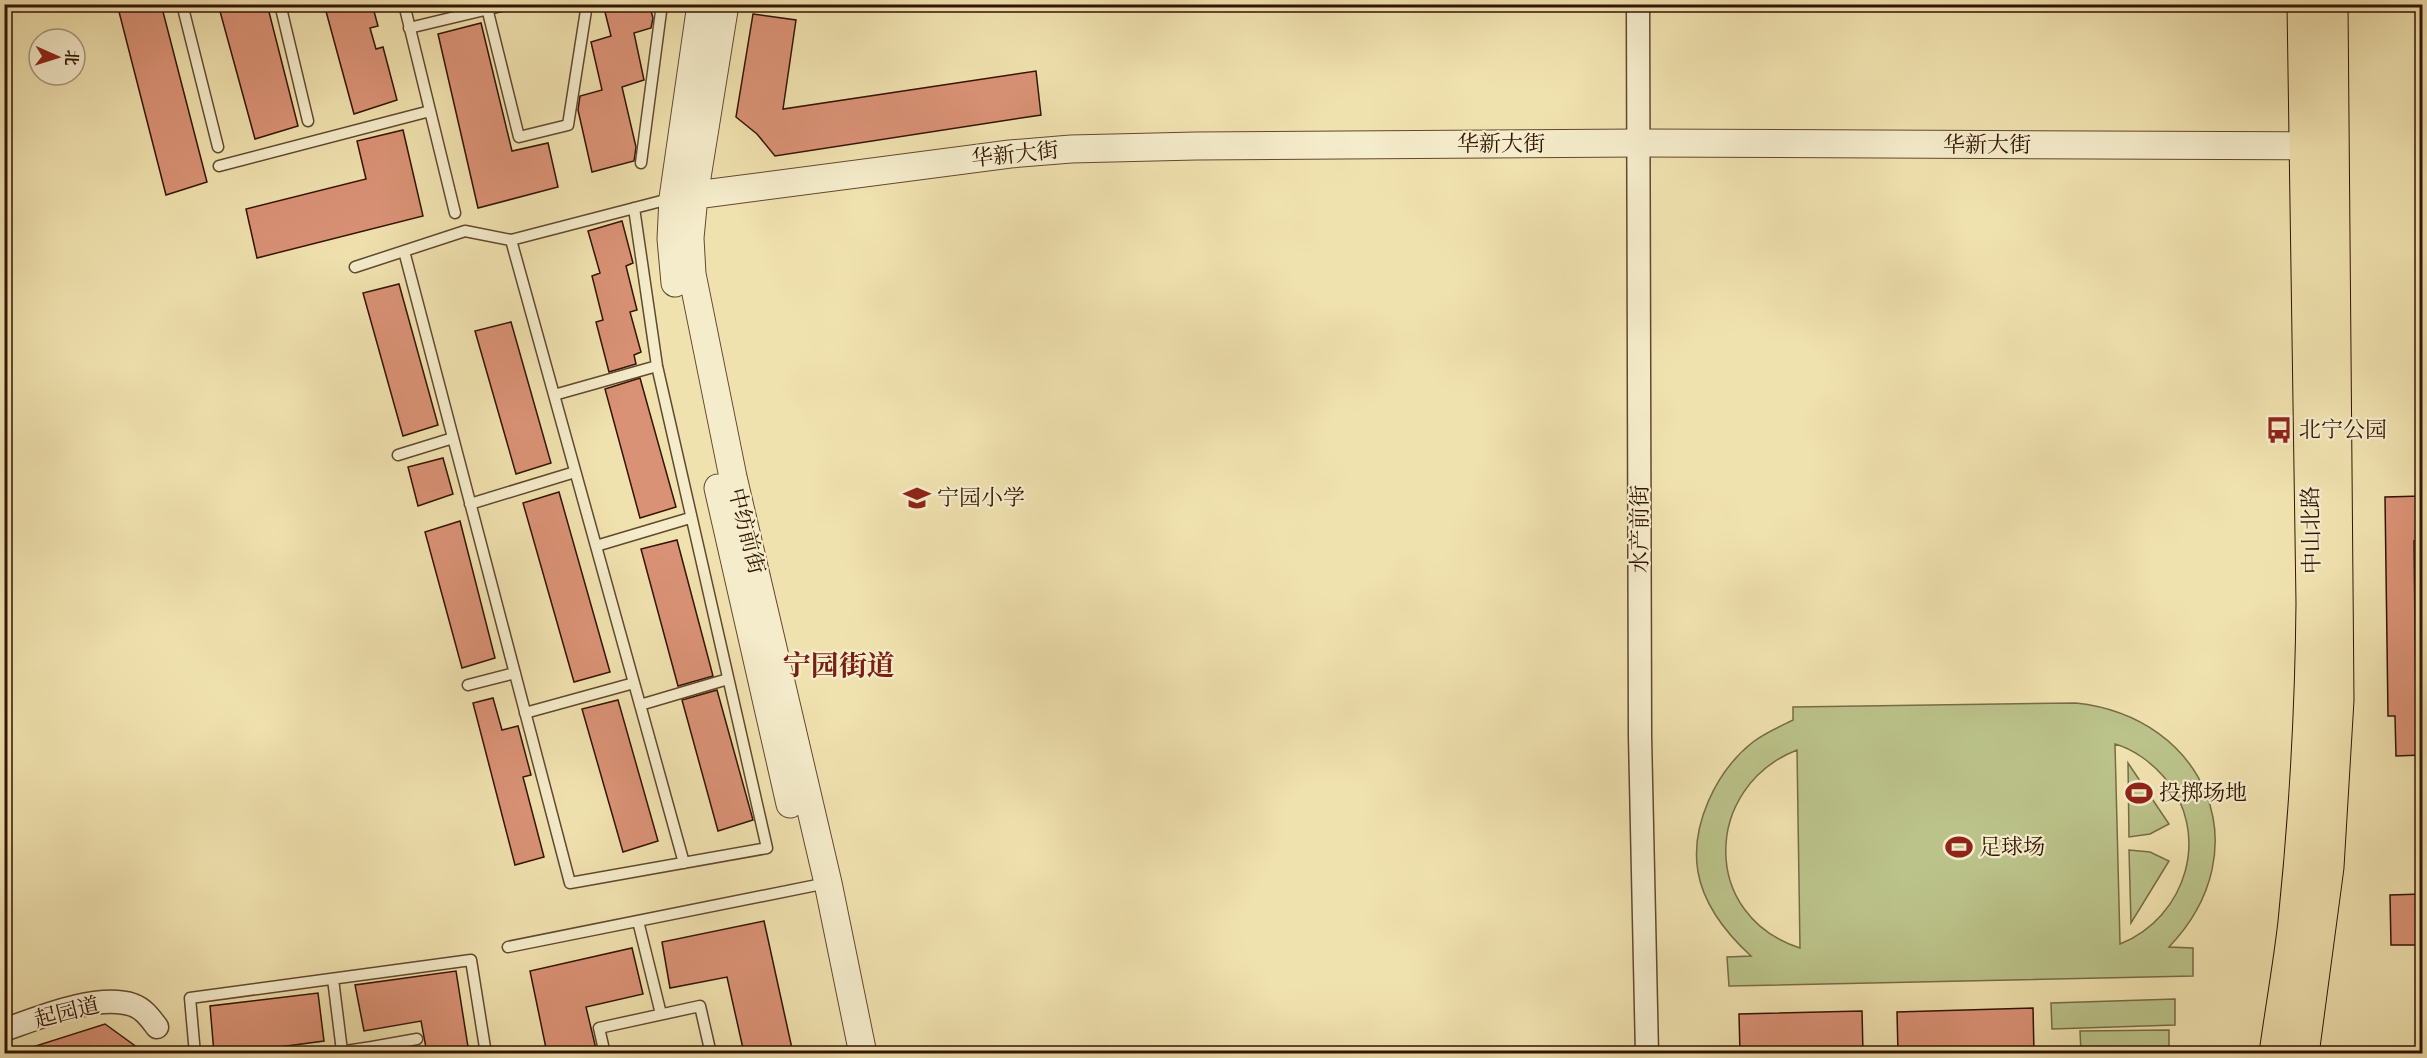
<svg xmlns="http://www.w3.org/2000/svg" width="2427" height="1058" viewBox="0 0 2427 1058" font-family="'IM FELL DW Pica','Noto Serif SC',serif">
	<rect width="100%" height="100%" fill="#f0e2af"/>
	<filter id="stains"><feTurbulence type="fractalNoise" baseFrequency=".00333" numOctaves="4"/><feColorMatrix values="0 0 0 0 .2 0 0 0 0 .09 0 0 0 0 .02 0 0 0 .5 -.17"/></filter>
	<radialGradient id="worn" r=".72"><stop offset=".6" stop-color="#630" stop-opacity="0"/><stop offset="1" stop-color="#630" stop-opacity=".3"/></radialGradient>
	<!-- green -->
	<path fill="#bbc38a" stroke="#776c46" stroke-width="1.5" fill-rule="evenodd" d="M2076,703C2206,717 2262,850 2169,947L2193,948V976L1729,986L1727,957L1751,956C1727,934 1704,906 1698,872C1690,826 1716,771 1753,742C1765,733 1779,727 1793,720V707ZM2115,744C2133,749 2151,762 2164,777C2212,833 2187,917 2120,944ZM1797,750L1800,948C1700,916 1703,787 1797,750Z
		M2128,763L2169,824L2150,834L2129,837Z
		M2129,850L2150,852L2169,861L2131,923Z
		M2175,999V1025L2052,1029L2051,1003Z
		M2169,1030V1053H2081L2080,1031Z"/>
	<!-- building -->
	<path fill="#da9276" stroke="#331403" stroke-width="1.5" d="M117,4H161L207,182L166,195Z
		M218,4H267L298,126L255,139Z
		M324,4H372L378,26L370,28L376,49L383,47L397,100L354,114Z
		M603,4H649L653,18L651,28L634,33L644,80L622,87L636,147L634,161L592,172L578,110L580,96L602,90L591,42L611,36Z
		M753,14L796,20L783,109L1036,71L1041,115L775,156L757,134L736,117Z
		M481,23L512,151L548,143L558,187L478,208L438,34Z
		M403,130L423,216L257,258L246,209L366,179L357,141Z
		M622,221L633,263L626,266L637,310L630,312L641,352L634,355L636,364L609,372L596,322L603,320L592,276L600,273L588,231Z
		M399,284L438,425L403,436L363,293Z
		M511,322L551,463L516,474L475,331Z
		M640,378L676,507L640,518L605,389Z
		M443,458L453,494L418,506L408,467Z
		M559,492L610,672L574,682L523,503Z
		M2422,496V540L2414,541L2416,716H2422V755L2396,756L2395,716H2388L2385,497Z
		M460,521L495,658L462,668L425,532Z
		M677,540L713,676L678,686L641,549Z
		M717,690L753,820L718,831L682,700Z
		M493,698L502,730L518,726L531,775L523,777L544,857L515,865L473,703Z
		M618,700L658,841L623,852L582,709Z
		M2422,894V945H2391L2390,895Z
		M764,921L793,1053H744L727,977L670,988L662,942Z
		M632,948L643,994L586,1007L597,1053H547L530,971Z
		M456,971L469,1053H427L421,1021L364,1031L355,985Z
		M318,993L324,1041L257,1050V1053H214L210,1006Z
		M2033,1008L2034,1053H1898L1897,1012Z
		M1862,1011L1863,1053H1740L1739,1014Z
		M105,1024L145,1053H23V1050Z"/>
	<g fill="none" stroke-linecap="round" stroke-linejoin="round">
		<defs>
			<path id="service" d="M182,4L218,147
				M280,4L308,121
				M404,4L455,213
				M486,4L519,137L568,125L587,4
				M409,28L509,4
				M641,163L662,4
				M219,166L430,111
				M511,240L684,863
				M404,251L570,883L767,848L657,366L634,208
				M355,267L465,231L511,240L673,198
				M554,395L657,366
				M398,455L453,438
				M470,504L575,472
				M596,546L690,518
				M468,685L515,673
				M640,705L728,679
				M525,713L634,683
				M638,921L661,1014
				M508,947L827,883
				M333,979L342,1051
				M372,1047L417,1039
				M195,1054L190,998L471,960L486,1054
				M326,1054L372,1047V1054
				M605,1054L599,1028L700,1006L711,1054"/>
			<path id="minor" d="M1638,4L1640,736L1647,1054
				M4,1030C38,1018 97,993 133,1005C144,1009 150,1018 157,1027"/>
			<path id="tertiary" d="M725,4L694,196L690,238L692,274L733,477L828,883L863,1054
				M673,198L1010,154L1071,149L1196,146L1640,143L2327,146
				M675,283L671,239L673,198L701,4
				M718,488L790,804"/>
			<path id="primary" d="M2276,1054C2282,1010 2290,966 2295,922C2306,816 2312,710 2313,603L2304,4
				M2302,1054L2327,867L2337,700L2331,4"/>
		</defs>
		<!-- service casing -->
		<use href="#service" stroke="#62482e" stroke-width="13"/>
		<!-- minor casing -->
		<use href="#minor" stroke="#62482e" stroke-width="25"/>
		<!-- tertiary casing -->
		<use href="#tertiary" stroke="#62482e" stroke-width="29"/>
		<!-- primary casing -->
		<use href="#primary" stroke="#331403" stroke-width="35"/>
		<!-- service -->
		<use href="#service" stroke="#f5eccb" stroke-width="10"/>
		<!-- minor -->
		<use href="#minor" stroke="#f5eccb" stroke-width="22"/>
		<!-- tertiary -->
		<use href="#tertiary" stroke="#f5eccb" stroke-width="27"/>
		<!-- primary -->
		<use href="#primary" stroke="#f0e2af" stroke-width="33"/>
	</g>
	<!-- icons -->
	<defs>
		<symbol id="bus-bare" viewBox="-9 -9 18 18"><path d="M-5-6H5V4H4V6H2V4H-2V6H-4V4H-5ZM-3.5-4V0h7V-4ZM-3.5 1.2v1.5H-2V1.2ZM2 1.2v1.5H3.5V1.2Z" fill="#8f2418" stroke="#f5eccb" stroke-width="2.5" paint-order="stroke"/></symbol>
		<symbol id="school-bare" viewBox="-9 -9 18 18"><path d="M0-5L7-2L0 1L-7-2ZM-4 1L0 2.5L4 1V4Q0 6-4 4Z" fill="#8f2418" stroke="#f5eccb" stroke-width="2.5" paint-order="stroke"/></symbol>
		<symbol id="stadium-bare" viewBox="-9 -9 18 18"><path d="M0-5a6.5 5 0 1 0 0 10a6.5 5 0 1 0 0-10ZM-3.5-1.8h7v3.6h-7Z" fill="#8f2418" stroke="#f5eccb" stroke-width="2.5" paint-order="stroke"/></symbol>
	</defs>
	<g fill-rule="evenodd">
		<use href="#bus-bare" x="2260" y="411" width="38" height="38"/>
		<use href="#school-bare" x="898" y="479" width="38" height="38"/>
		<use href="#stadium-bare" x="2120" y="774" width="38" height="38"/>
		<use href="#stadium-bare" x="1940" y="828" width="38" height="38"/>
	</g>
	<g text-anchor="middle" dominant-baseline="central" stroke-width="4.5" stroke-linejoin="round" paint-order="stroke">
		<!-- street labels -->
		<g font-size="22" fill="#331403" stroke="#f5eccb">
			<text x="1501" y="144">华新大街</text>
			<text x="1987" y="145">华新大街</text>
			<text transform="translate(1015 155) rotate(-6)">华新大街</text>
			<text transform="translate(1640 529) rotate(-90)">水产前街</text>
			<text transform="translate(2312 530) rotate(-91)">中山北路</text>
			<text transform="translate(746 531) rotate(76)">中纺前街</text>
			<text transform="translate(67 1013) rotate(-14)">起园道</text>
		</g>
		<!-- poi labels -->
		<g font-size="22" fill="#331403" stroke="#f5eccb" text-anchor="start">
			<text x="2299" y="430">北宁公园</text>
			<text x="937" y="498">宁园小学</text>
			<text x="2159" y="793">投掷场地</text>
			<text x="1979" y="847">足球场</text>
		</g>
		<!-- district labels -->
		<g font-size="28" font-weight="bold" fill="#7a1f14" stroke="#f5eccb">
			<text x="839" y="666">宁园街道</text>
		</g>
	</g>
	<!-- margin -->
	<rect width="2427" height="1058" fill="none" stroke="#f0e2af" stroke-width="24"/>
	<rect x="6" y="6" width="2415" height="1046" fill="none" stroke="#331403" stroke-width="3"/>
	<rect x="12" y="12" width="2403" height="1034" fill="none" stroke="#331403" stroke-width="1.5"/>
	<!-- north arrow -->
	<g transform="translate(57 57) rotate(93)"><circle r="28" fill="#f5eccb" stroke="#a7967b" stroke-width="1.5"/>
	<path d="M0-4.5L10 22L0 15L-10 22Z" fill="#8f2418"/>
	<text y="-9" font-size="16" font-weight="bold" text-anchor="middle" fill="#331403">北</text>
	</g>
	<rect width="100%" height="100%" filter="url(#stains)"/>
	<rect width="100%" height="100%" fill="url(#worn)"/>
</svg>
